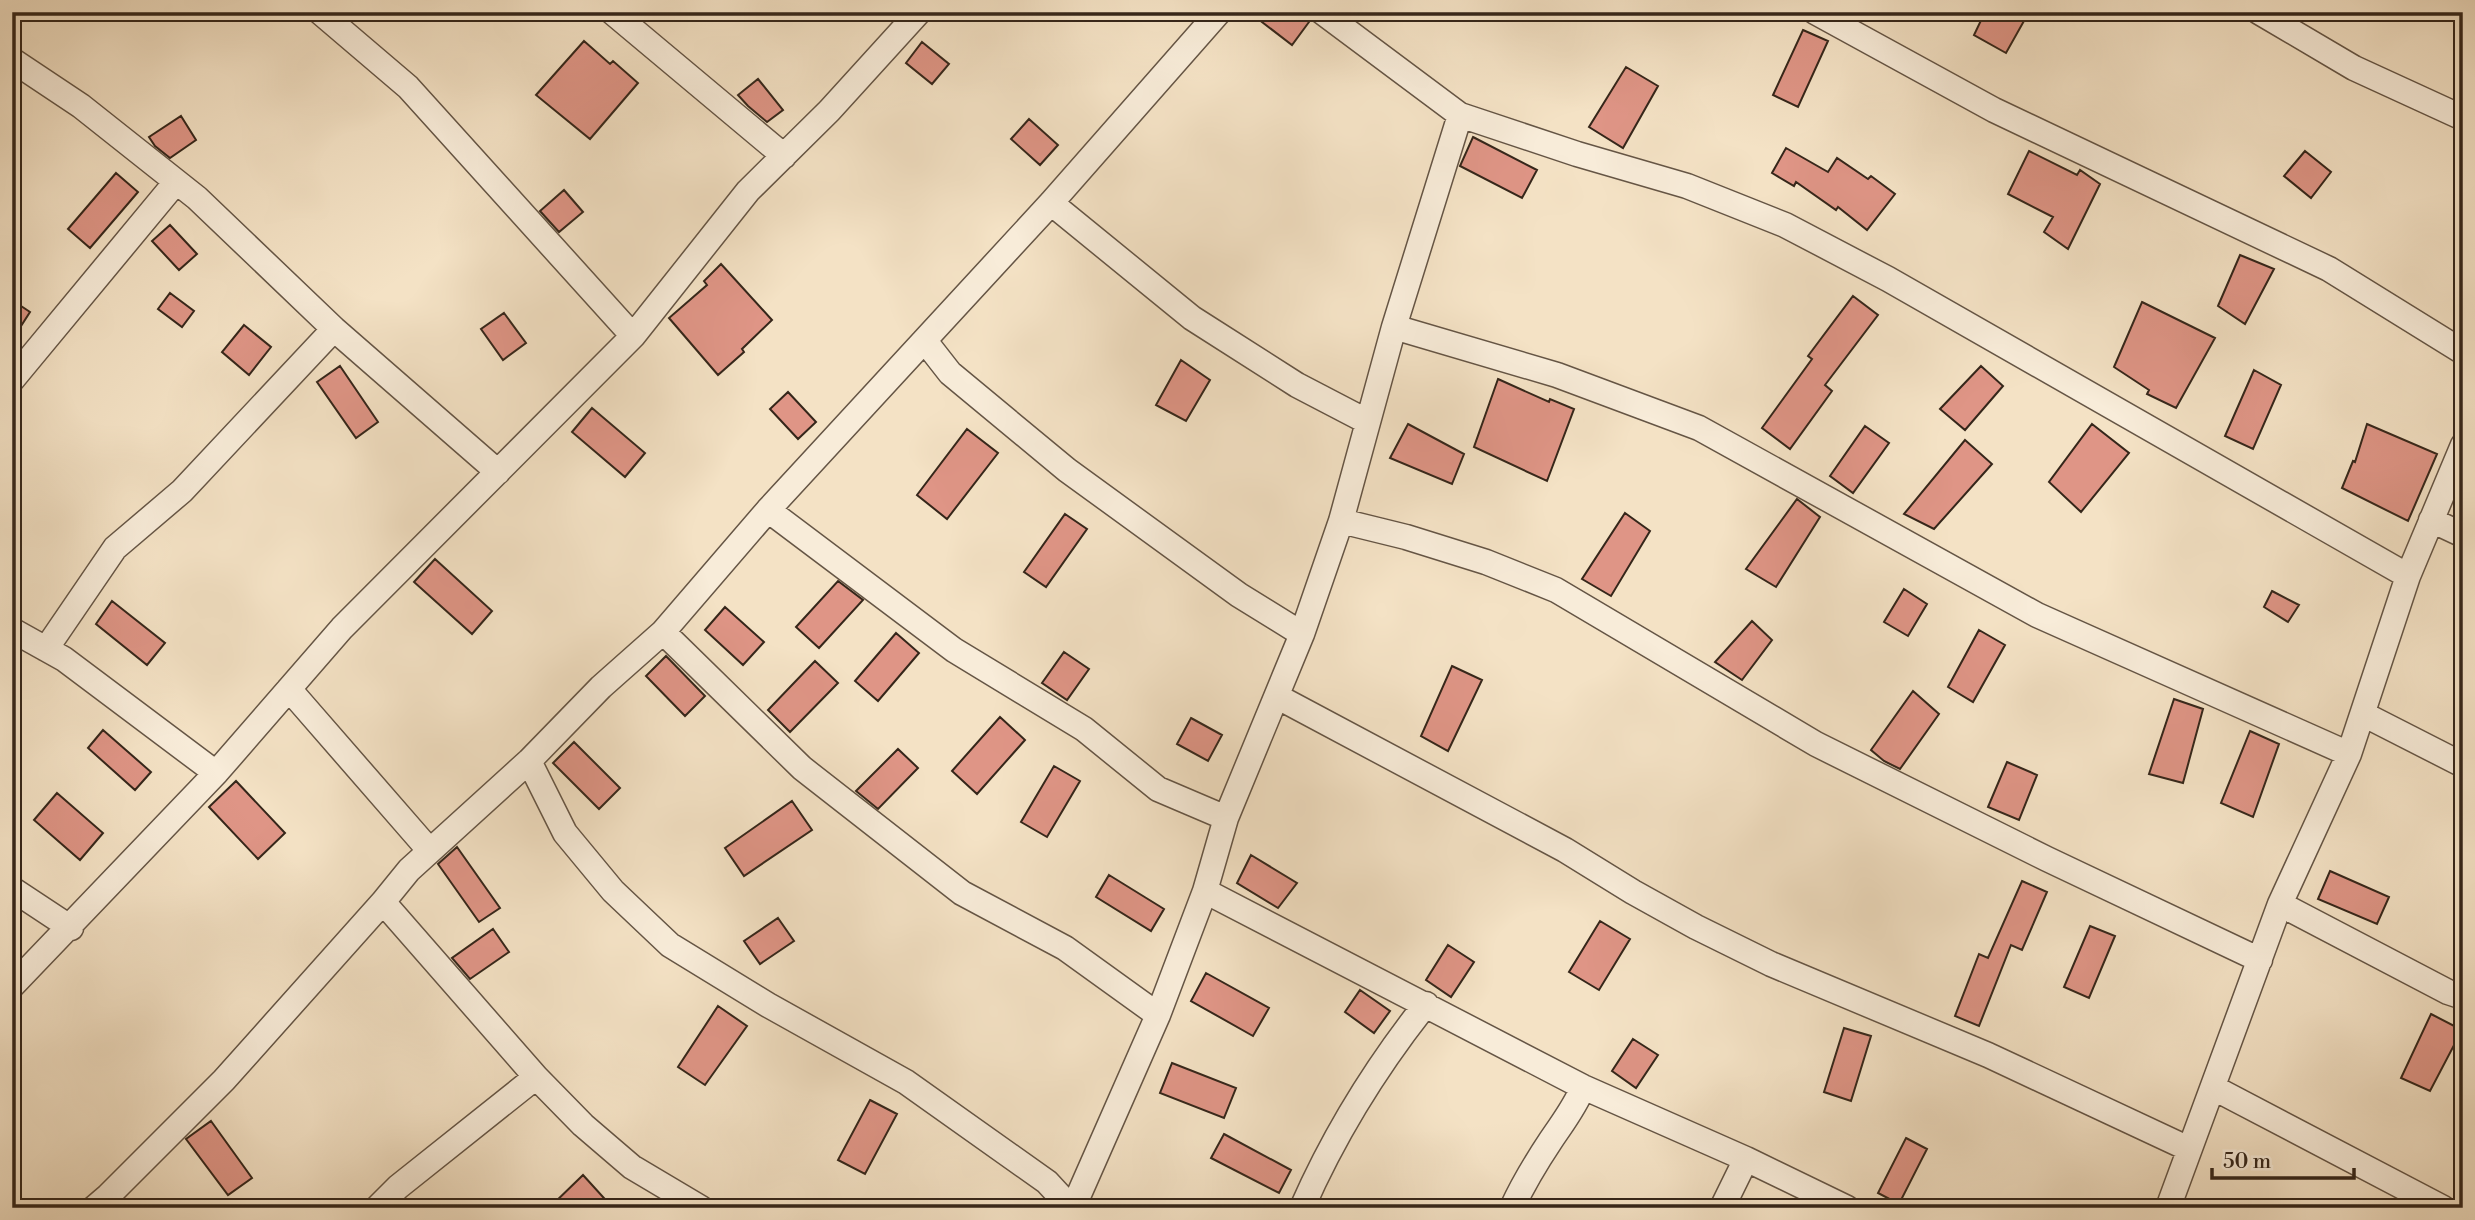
<svg xmlns="http://www.w3.org/2000/svg" width="2475" height="1220" viewBox="0 0 2475 1220" font-family="'Libre Bodoni',serif">
	<rect width="100%" height="100%" fill="#f4e2c5"/>
	<filter id="stains"><feTurbulence type="fractalNoise" baseFrequency=".00286" numOctaves="4"/><feColorMatrix values="0 0 0 0 .2 0 0 0 0 .09 0 0 0 0 .02 0 0 0 .5 -.17"/></filter>
	<radialGradient id="worn" r=".72"><stop offset=".6" stop-color="#630" stop-opacity="0"/><stop offset="1" stop-color="#630" stop-opacity=".3"/></radialGradient>
	<!-- building -->
	<path fill="#df9586" stroke="#35261a" stroke-width="2" d="M1249,12H1297L1309,22L1292,45Z
		M1985,12H2029L2006,53L1974,35Z
		M1803,30L1828,41L1798,107L1773,95Z
		M584,41L610,64L613,61L638,83L590,139L536,95Z
		M922,42L949,64L932,84L906,63Z
		M1626,67L1658,86L1623,148L1589,127Z
		M758,79L783,110L767,122L748,106L738,95Z
		M181,116L196,140L170,158L155,146L149,137Z
		M1029,119L1058,145L1040,165L1011,139Z
		M1473,137L1537,170L1522,198L1460,166Z
		M1786,148L1828,172L1837,158L1868,179L1871,176L1895,194L1867,230L1838,207L1836,210L1796,182L1794,186L1772,173Z
		M2029,151L2077,175L2080,170L2100,184L2068,249L2044,232L2053,217L2008,194Z
		M2305,151L2331,172L2311,198L2284,176Z
		M116,173L138,192L90,248L68,229Z
		M564,190L583,212L559,232L540,211Z
		M170,225L197,254L179,270L152,241Z
		M2240,255L2274,269L2245,324L2218,306Z
		M721,264L772,320L742,349L744,352L718,375L669,318L707,285L704,281Z
		M170,293L194,311L182,327L158,309Z
		M1853,296L1878,315L1825,385L1832,391L1790,449L1762,428L1812,359L1808,356Z
		M12,300L30,312L12,340Z
		M2142,302L2215,338L2176,408L2147,394L2149,390L2114,367Z
		M504,313L526,343L503,360L481,329Z
		M244,325L271,347L249,375L222,352Z
		M1181,360L1210,380L1186,421L1156,405Z
		M340,366L378,422L356,438L317,382Z
		M1981,366L2003,386L1965,430L1940,409Z
		M2254,370L2281,385L2253,449L2225,436Z
		M1498,379L1549,402L1550,399L1574,409L1547,481L1474,447Z
		M788,392L816,422L798,439L770,409Z
		M592,408L645,453L625,477L572,432Z
		M1408,424L1464,454L1452,484L1390,458Z
		M2092,424L2129,453L2081,512L2049,482Z
		M2367,424L2437,454L2408,521L2342,488L2353,461L2355,462Z
		M1865,426L1889,443L1853,493L1830,476Z
		M967,429L998,453L947,519L917,495Z
		M1965,440L1992,464L1934,529L1904,514Z
		M1797,499L1820,517L1776,587L1746,569Z
		M1625,513L1650,531L1611,596L1582,579Z
		M1065,514L1087,529L1046,587L1024,572Z
		M435,559L492,611L472,634L414,582Z
		M838,581L863,600L819,648L796,627Z
		M1904,589L1927,604L1908,636L1884,622Z
		M2272,591L2299,605L2288,622L2264,607Z
		M112,601L165,643L147,665L96,624Z
		M725,607L764,642L743,665L705,630Z
		M1752,621L1772,640L1742,680L1715,662Z
		M1979,630L2005,645L1973,702L1948,687Z
		M896,633L919,653L878,701L855,681Z
		M1064,652L1089,669L1067,700L1042,683Z
		M666,656L705,696L685,716L646,676Z
		M815,661L838,683L790,732L768,710Z
		M1452,666L1482,680L1448,751L1421,736Z
		M1913,691L1939,714L1900,769L1884,761L1871,750Z
		M2174,699L2203,709L2183,783L2149,774Z
		M1000,717L1025,740L977,794L952,771Z
		M1191,718L1222,735L1208,761L1177,744Z
		M103,730L151,772L135,790L88,748Z
		M2250,731L2279,744L2253,817L2221,803Z
		M574,742L620,788L599,809L553,763Z
		M898,749L918,768L878,809L856,791Z
		M2007,762L2037,775L2019,820L1988,807Z
		M1054,766L1080,781L1047,837L1021,822Z
		M236,781L285,833L258,859L209,807Z
		M57,793L103,833L80,860L34,820Z
		M792,801L812,830L744,876L725,848Z
		M457,847L500,908L479,922L438,864Z
		M1251,855L1297,883L1278,908L1237,883Z
		M2330,871L2389,897L2377,924L2318,899Z
		M1109,875L1164,909L1151,931L1096,897Z
		M2022,881L2047,892L2022,950L2011,945L1979,1026L1955,1016L1979,954L1988,958Z
		M778,918L794,941L760,964L744,941Z
		M1600,921L1630,939L1599,990L1569,972Z
		M2090,926L2115,936L2089,998L2064,987Z
		M493,929L509,952L470,979L452,958Z
		M1448,945L1474,962L1451,997L1426,980Z
		M1206,973L1269,1008L1253,1036L1191,1001Z
		M1360,990L1390,1011L1374,1033L1345,1012Z
		M718,1006L747,1026L705,1085L678,1067Z
		M2431,1014L2462,1030L2430,1091L2401,1078Z
		M1844,1028L1871,1036L1851,1101L1824,1092Z
		M1633,1039L1658,1055L1636,1088L1612,1071Z
		M1172,1063L1236,1088L1224,1118L1160,1093Z
		M870,1100L897,1114L865,1174L838,1160Z
		M211,1121L252,1178L228,1195L186,1139Z
		M1224,1134L1291,1170L1279,1193L1211,1158Z
		M1906,1138L1927,1149L1899,1204L1878,1193Z
		M583,1175L613,1208H549Z"/>
	<g fill="none" stroke-linecap="round" stroke-linejoin="round">
		<defs>
			<path id="minor" d="M320,12L408,87L633,336
				M612,12L784,156
				M1322,12L1460,115L1577,154L1687,186L1785,225L1888,279L2408,576
				M1815,12L1994,110L2329,269L2463,352
				M2259,12L2354,68L2463,118
				M12,60L81,106L197,198L334,329L498,472
				M1051,203L1192,318L1297,385L1368,422
				M1394,327L1557,375L1699,428L2037,615L2349,754
				M925,341L950,373L1067,470L1239,595L1302,634
				M12,380L176,182
				M768,510L954,650L1084,729L1158,789L1226,818
				M2431,520L2463,535
				M1341,521L1406,537L1486,562L1556,590L1816,744L2047,859L2260,960
				M12,630L64,659L216,773
				M663,632L802,768L962,893L1065,948L1158,1015
				M46,649L115,548L182,491L334,329
				M289,689L430,851
				M1278,697L1565,850L1633,892L1696,927L1771,964L1988,1055L2189,1149
				M2363,714L2463,765
				M529,761L565,833L613,891L670,945L768,1005L906,1082L1047,1182L1071,1208
				M12,889L71,928
				M1205,891L1583,1087L1746,1159L1847,1208
				M2280,904L2448,992L2463,997
				M12,986L216,773L342,628L633,336L748,191L829,111L919,12
				M536,1077L583,1125L632,1167L701,1208
				M2214,1088L2443,1208
				M94,1208L108,1196L224,1080L383,902L409,870L529,761L601,687L663,632L768,510L1051,203L1219,12
				M377,1208L398,1187L536,1077L383,902
				M1073,1208L1158,1015L1205,891L1226,818L1302,634L1341,521L1394,327L1460,115
				M1302,1208C1334,1135 1376,1067 1426,1004
				M1512,1208C1523,1184 1537,1161 1551,1140C1563,1122 1575,1107 1583,1087
				M1722,1208L1746,1159
				M2168,1208L2280,904L2349,754L2408,576L2463,445"/>
		</defs>
		<!-- minor casing -->
		<use href="#minor" stroke="#655545" stroke-width="27"/>
		<!-- minor -->
		<use href="#minor" stroke="#f8ecd9" stroke-width="24"/>
	</g>
	<!-- margin -->
	<rect width="2475" height="1220" fill="none" stroke="#f4e2c5" stroke-width="42"/>
	<rect x="14" y="14" width="2447" height="1192" fill="none" stroke="#35261a" stroke-width="3.5"/>
	<rect x="21" y="21" width="2433" height="1178" fill="none" stroke="#35261a" stroke-width="2"/>
	<!-- scale -->
	<path d="M2212 1168v10h142v-10" fill="none" stroke="#35261a" stroke-width="3.5"/>
	<text x="2223" y="1168" font-size="21" fill="#35261a" stroke="#f8ecd9" stroke-width="5" paint-order="stroke">50 m</text>
	<rect width="100%" height="100%" filter="url(#stains)"/>
	<rect width="100%" height="100%" fill="url(#worn)"/>
</svg>
